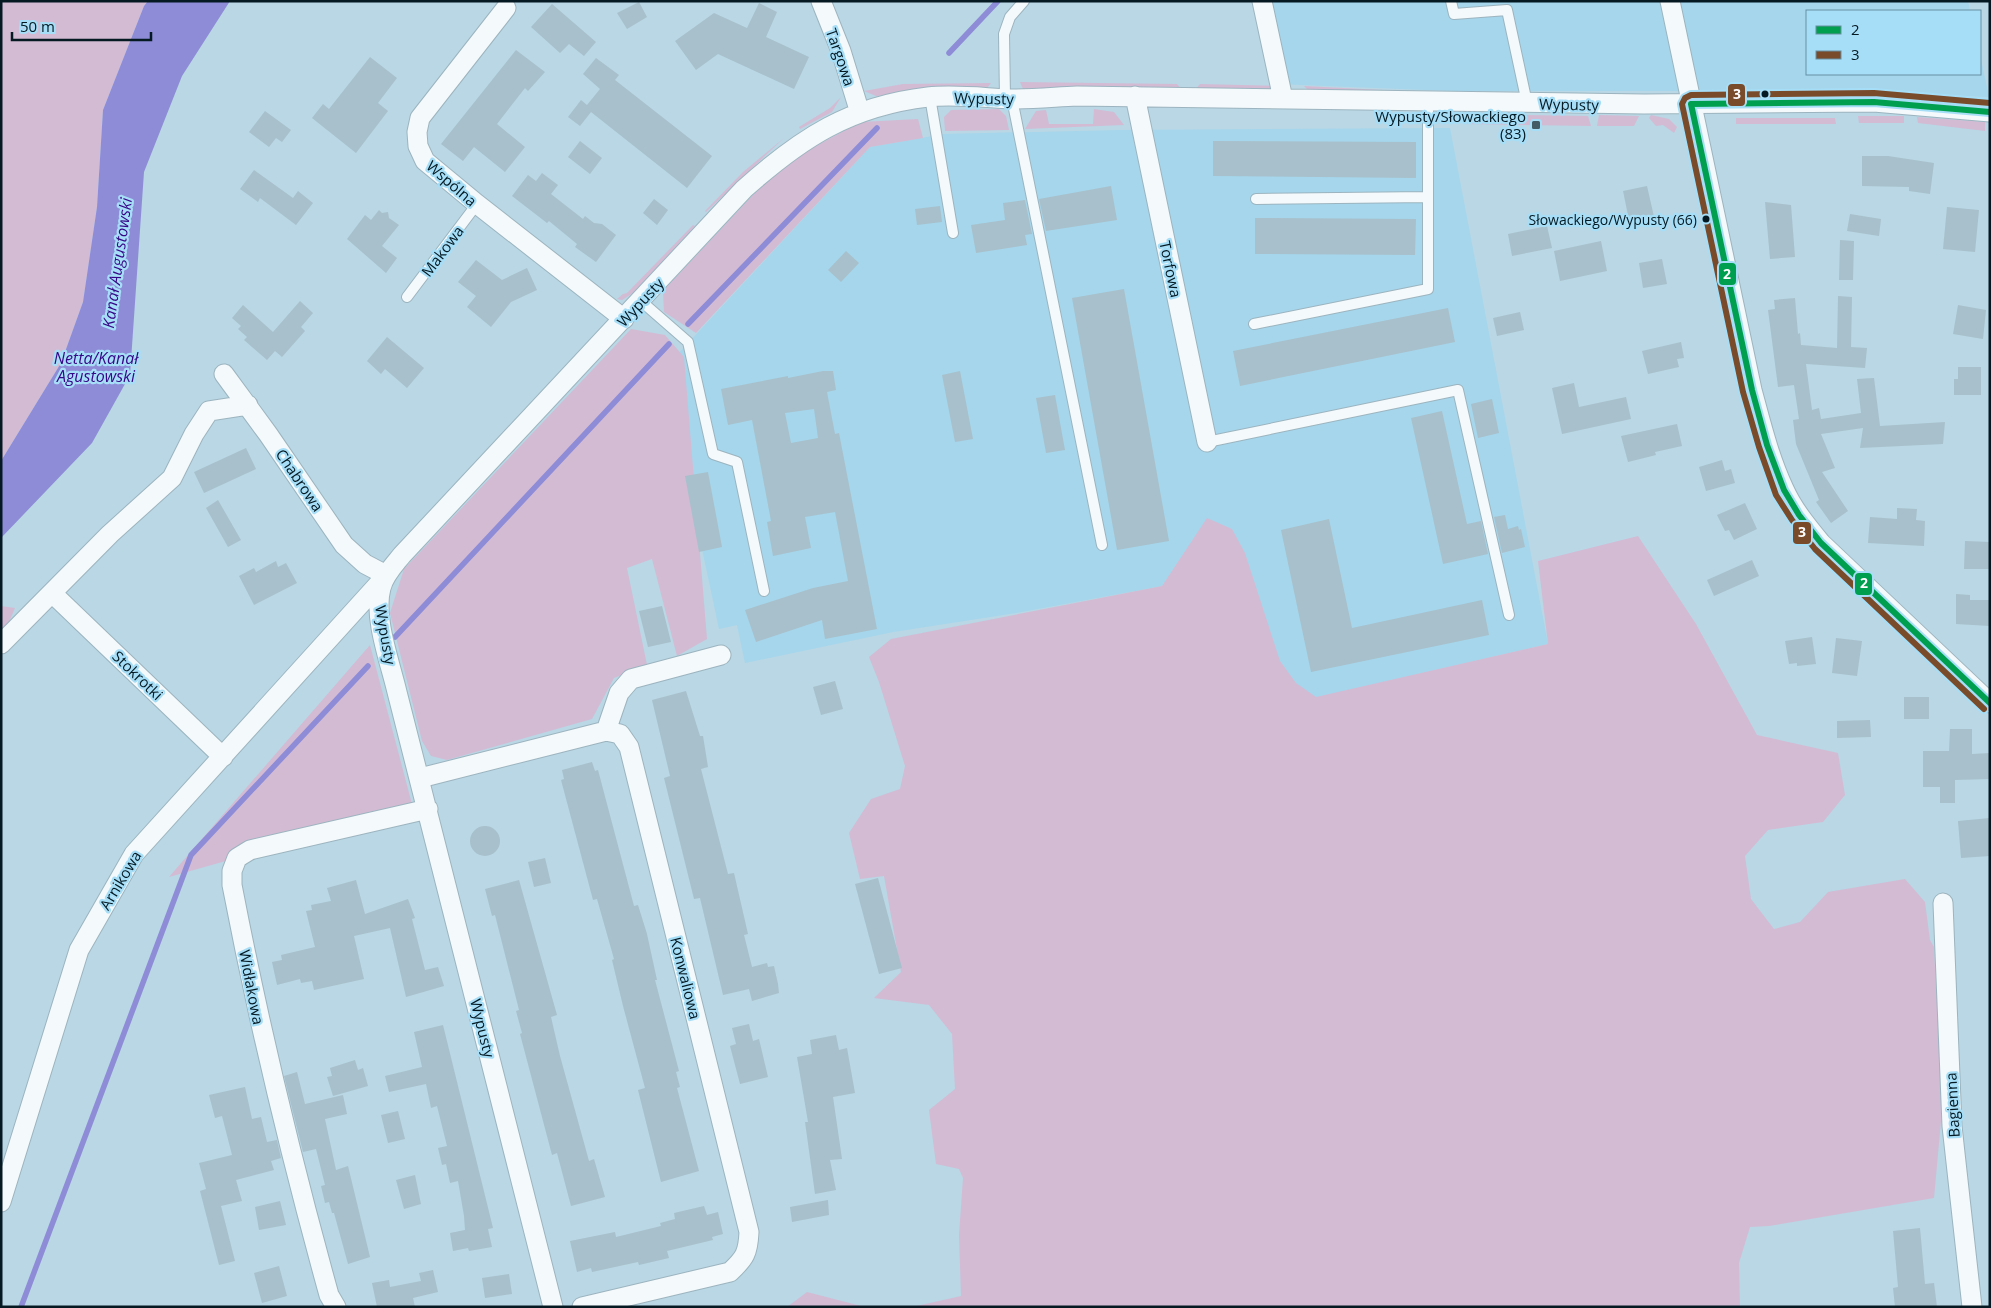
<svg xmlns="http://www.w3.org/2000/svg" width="1991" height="1308" viewBox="0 0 1991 1308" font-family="'Open Sans',sans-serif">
	<rect width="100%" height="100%" fill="#b9d7e5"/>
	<!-- built -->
	<path fill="#a5d6ec" d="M1261,1H1968L1970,11H1807V74H1980V55L1989,97L1847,91H1451L1277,84Z
		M1450,128L1548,644L1250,713L1207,519L1162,586L1016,613L893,632L745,663L737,625L719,629L664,369L870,147L944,134L1122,130Z"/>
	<!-- green -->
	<path fill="#d3bbd4" d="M1,1H148L144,6L103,110L97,207L83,302L61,363L1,461Z
		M1020,82L1177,84L1183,91L1023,89Z
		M991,83L987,88L876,96L864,91L903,84Z
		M1200,84L1282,86L1274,91H1194Z
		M1304,86L1402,91L1310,92Z
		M841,97L832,112L800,129L799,127L830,108Z
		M999,109L1006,116L1009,130L945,131L944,117L951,110Z
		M1094,109L1114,112L1124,125L1025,129L1036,111L1046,110L1049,124H1093Z
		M1463,114L1588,116L1591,126L1464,124Z
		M1599,115L1639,116L1634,126H1597Z
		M1651,115L1669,119L1677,127L1674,133L1663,125L1656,126L1649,118Z
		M1858,116H1904V123H1859Z
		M1917,117L1985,122V131L1918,123Z
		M1736,118H1835L1836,124H1736Z
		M918,119L923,138L870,147L696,333L664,312L663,291L767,180L795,157L861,122Z
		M784,138L706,212L705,211L743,172Z
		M693,225L695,226L633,293L622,300L617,299L623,294L627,293Z
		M631,329L665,335L684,357L707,639L677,656L652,559L627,568L647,665L614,678L592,719L447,760L431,756L422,741L390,613L404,569Z
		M1207,518L1232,529L1245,553L1280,661L1296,683L1316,697L1548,644L1538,561L1638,536L1696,624L1757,735L1838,753L1845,795L1823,822L1768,830L1745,856L1751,899L1774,929L1800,922L1828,892L1905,879L1925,902L1930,940L1934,947L1936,989L1942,1011L1940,1020L1941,1121L1934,1198L1769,1226L1750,1227L1739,1263L1740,1307H912L961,1296L959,1235L963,1178L959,1169L936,1164L929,1110L955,1089L952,1034L929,1005L874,998L901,972L884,876L860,879L849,833L871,799L900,789L905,766L879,682L869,657L891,639L1162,586Z
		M1,606L15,608L6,629L1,633Z
		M370,645L413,808L169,877Z
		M807,1292L865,1307H787Z"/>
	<!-- water -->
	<path fill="#8e8cd7" d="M148,1H230L182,76L144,172L130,375L92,443L1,538V461L61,363L83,302L97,207L103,110L144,6Z"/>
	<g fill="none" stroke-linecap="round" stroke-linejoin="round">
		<!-- stream -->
		<path stroke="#8e8cd7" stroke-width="5.5" d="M949,53L998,1
			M688,324L877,128
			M395,637L669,344
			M21,1307L191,855L368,666"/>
	</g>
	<!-- building -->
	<path fill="#a8c0cb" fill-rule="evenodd" d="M639,2L647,17L627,29L617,13Z
		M759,3L777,12L766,37L809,57L794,89L718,54L696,70L675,41L714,13L747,28Z
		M552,4L596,42L584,56L569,44L560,53L531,27Z
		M516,50L545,72L528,91L525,88L497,124L525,147L505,172L474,147L463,161L441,144Z
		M370,57L397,78L378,103L388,111L356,153L312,118L323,104L329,109Z
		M596,58L619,75L615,80L712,156L687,188L591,112L580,126L568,117L581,100L587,105L600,89L583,74Z
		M265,111L291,130L282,142L276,138L269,147L249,132Z
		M580,141L602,158L590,174L568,157Z
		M1213,141L1416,142V178L1213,176Z
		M1862,156H1888L1934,163L1930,194L1909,191V187L1862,186Z
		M254,170L293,198L298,191L313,203L296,225L260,198L258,202L240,189Z
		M542,173L558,185L551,194L583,219L585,216L594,223L602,224L616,235L596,262L575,247L577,244L549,221L547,223L512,196L528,175L536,181Z
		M1111,186L1117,220L1046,231L1039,199Z
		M1647,186L1655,221L1630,225L1623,191Z
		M654,199L668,210L657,225L643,213Z
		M1025,200L1032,234L1025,235L1027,245L976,253L971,225L1005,220L1003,203Z
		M1765,202L1791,205L1795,257L1770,259Z
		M940,206L942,222L917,225L915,209Z
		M1947,207L1979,210L1975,252L1943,249Z
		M379,210L382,213L388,212L389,218L399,225L382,246L397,258L386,273L347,239L365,215L371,220Z
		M1850,214L1881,219L1879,236L1847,231Z
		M1255,218L1416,219L1415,255L1255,254Z
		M1547,226L1552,248L1512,256L1508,234Z
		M1840,240L1854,241L1853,280H1839Z
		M1601,241L1607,271L1560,281L1554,251Z
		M846,251L859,263L841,282L828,270Z
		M1662,259L1667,284L1643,288L1639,263Z
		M476,260L502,280L527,268L537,290L511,302L491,327L467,307L476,296L458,282Z
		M1124,289L1169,541L1117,550L1072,298Z
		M1838,296L1852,297L1851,347L1867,348L1865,368L1806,364L1812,410L1819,408L1821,419L1861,413L1857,379L1874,378L1880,426L1945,422L1943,444L1860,448L1863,428L1821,434L1835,468L1822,472L1848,511L1831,523L1816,502L1819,500L1796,444L1793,420L1799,419L1794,385L1778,387L1768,310L1775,309L1774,300L1795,298L1798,334L1800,333L1801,345L1837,348Z
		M300,301L313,313L301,327L305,331L282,357L275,351L267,360L244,340L247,337L238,329L241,326L232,318L243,305L273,332Z
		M1958,305L1986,310L1983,339L1953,334Z
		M1448,308L1455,342L1240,386L1233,351Z
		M1520,312L1524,330L1497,336L1493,318Z
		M387,337L424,368L407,388L385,369L381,374L367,361Z
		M1681,342L1684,358L1677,359L1679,367L1648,374L1642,351Z
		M1958,367H1981V395H1954V379H1958Z
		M823,371H833L836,390L827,392L835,434L839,433L877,629L825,639L822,620L756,642L745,610L813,588L848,581L835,512L805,517L811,548L773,556L767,522L771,521L752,420L728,425L721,389L788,376V378ZM814,409L818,438L791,443L785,413Z
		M960,371L973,439L955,442L942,375Z
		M1574,383L1579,407L1626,397L1631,419L1562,434L1552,388Z
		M1055,395L1065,450L1046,453L1036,398Z
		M1492,399L1499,433L1478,438L1471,404Z
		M1442,411L1467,524L1481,521L1488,554L1443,564L1411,418Z
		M1677,424L1682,446L1655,452L1656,455L1628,462L1621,436Z
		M246,448L256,469L204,493L194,472Z
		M1722,460L1725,471L1731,469L1735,483L1706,491L1699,467Z
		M708,472L722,547L699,552L685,476Z
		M218,500L241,540L228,547L206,508Z
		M1745,503L1757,529L1734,540L1729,530L1725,531L1717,515Z
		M1897,508L1917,509L1916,520L1925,521L1924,546L1868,543L1870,517L1897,519Z
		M1505,515L1508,529L1518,526L1519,530L1521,529L1525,547L1502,553L1494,517Z
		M1329,519L1352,628L1482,600L1489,635L1311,672L1281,530Z
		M1965,541L1990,542V569H1964Z
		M1752,560L1759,576L1714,596L1707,580Z
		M276,561L278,567L286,563L297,583L254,605L239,576L254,568L256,572Z
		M1956,594L1970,595V600H1990V626L1956,624Z
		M662,606L671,642L648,647L639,611Z
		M1812,637L1816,664L1797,666V663L1789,664L1785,641Z
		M1836,638L1862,641L1857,676L1832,673Z
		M835,681L843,709L821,715L813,687Z
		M686,691L700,736H703L708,767L701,769L728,874L734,873L748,934L744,935L752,967L767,963L768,967L774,966L778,984L779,993L752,1001L749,989L723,995L700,898L694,899L664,778L670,776L652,700Z
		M1904,697H1929V719H1904Z
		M1870,720L1871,737L1837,738V721Z
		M1950,729H1972V754L1990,753V779L1955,780V803H1940V787H1923V751H1949Z
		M592,762L595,771L598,770L634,906L638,905L647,934L657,980H655L679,1071L676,1072L680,1087L677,1088L699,1171L661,1182L638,1090L645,1088L623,1006L612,960L614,959L597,899L593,900L561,780L564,779L562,770Z
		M1990,818V856L1961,858L1958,821Z
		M470 841a15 15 0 1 1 30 0a15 15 0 1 1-30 0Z
		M545,858L551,883L534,887L528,862Z
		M878,878L902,968L879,974L855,884Z
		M356,880L365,914L408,899L415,918L412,919L425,970L438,967L444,986L406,997L390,928L354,936L364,979L314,990L312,981L301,983L300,979L277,985L272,962L282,960L281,955L315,947L306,911L312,910L311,905L331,901L327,888Z
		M519,880L557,1015L551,1017L560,1056L589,1161L594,1159L605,1197L571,1206L557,1153L552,1155L520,1034L522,1033L516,1011L519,1010L495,915L492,916L485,889Z
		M749,1024L753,1041L759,1039L768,1077L740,1084L730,1046L736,1044L732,1028Z
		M443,1025L493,1228L488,1229L492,1247L469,1251L468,1248L453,1251L450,1233L465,1230L464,1216L458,1181L450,1183L446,1164L442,1165L438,1148L447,1146L437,1106L431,1108L426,1084L389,1092L385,1076L422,1067L414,1032Z
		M836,1035L839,1050L847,1048L855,1093L833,1097L842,1159L830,1160L836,1190L815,1194L805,1122H808L797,1057L812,1054L810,1040Z
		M355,1060L358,1070L363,1068L368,1086L333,1096L327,1077L332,1076L330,1068Z
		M297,1072L305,1104L343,1095L347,1114L325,1119L336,1170L348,1166L370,1257L348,1264L334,1213H332L329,1202L325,1203L321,1186L325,1185L316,1149L303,1152L284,1076Z
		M245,1087L252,1119L261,1117L267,1142L277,1140L281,1158L271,1161L274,1170L236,1180L242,1201L221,1206L235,1261L219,1265L200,1191L206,1189L199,1163L232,1155L222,1116L215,1118L209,1095Z
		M398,1111L405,1139L388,1143L381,1115Z
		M415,1175L421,1204L404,1209L396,1180Z
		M828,1200L829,1215L792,1222L790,1207Z
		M280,1201L286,1225L259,1230L255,1207Z
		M704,1206L707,1215L718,1212L723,1234L712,1237L713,1240L667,1251L669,1258L639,1265L638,1262L592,1272L591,1268L577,1272L570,1241L615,1232L616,1237L661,1226L660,1223L675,1219L674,1213Z
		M1920,1228L1925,1284L1934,1283L1937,1307H1895L1893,1288L1898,1287L1893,1231Z
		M279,1266L287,1296L262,1303L254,1273Z
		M433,1270L438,1292L413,1298L415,1307H377L372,1283L389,1280L390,1287L421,1281L419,1273Z
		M509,1274L512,1294L485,1298L482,1278Z"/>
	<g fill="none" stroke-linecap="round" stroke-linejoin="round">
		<defs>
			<path id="lane" d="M1451,1L1454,14L1507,10L1527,103
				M930,97L953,233
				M1005,98L1004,34L1010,17L1024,1
				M1012,99L1102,545
				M1256,199L1428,197
				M407,297L477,204
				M641,301L688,342L713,454L737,462L764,591
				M1254,324L1428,289V101
				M1207,442L1458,390L1509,615"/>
			<path id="street" d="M821,1L841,51L860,113
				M1262,1L1283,99
				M1670,1L1752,390C1761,423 1769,457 1784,489C1793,509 1807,526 1821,543L1990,703
				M506,8L420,118L417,132L418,146L425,161L477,204L624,319
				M1135,96L1207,442
				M224,374L268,434L344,545L365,564L386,575
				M52,593L223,757
				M1,644L110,534L172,478L194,434L209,411L248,405
				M606,731L619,693L631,679L721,655
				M420,778L606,731L620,734L629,747L749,1232C748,1253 745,1258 730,1272L582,1307
				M1943,903L1952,1126L1972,1307
				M1,1202L79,950L134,854L384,578
				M336,1307L329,1295C291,1158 259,1025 232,885V871L237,858L250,850L428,809
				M553,1307L397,692C390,662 373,617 381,588C384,575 394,565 402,555L744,189C801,138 850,106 928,97C955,94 985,98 1012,99C1034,99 1055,97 1077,96L1644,104L1874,102L1990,112"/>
		</defs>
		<!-- lane casing -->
		<use href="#lane" stroke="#9cb4bf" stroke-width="12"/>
		<!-- street casing -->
		<use href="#street" stroke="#9cb4bf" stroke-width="21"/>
		<!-- lane -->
		<use href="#lane" stroke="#f4f9fb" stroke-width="10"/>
		<!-- street -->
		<use href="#street" stroke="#f4f9fb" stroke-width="19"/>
		<defs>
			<path id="bus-1" d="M1691,104L1752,390L1767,445L1784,490L1799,515L1821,543L1990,703
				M1691,104L1874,102L1990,112"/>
			<path id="bus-2" d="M1984,709L1815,549L1792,520L1776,495L1759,447L1743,392L1682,104L1685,98L1691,95L1874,93L1990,103"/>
		</defs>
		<!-- bus-1 casing -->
		<use href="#bus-1" stroke="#a7def7" stroke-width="10"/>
		<!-- bus-2 casing -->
		<use href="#bus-2" stroke="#a7def7" stroke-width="10"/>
		<!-- bus-1 -->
		<use href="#bus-1" stroke="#009f4f" stroke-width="6"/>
		<!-- bus-2 -->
		<use href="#bus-2" stroke="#7a4b2a" stroke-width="6"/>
	</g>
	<!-- markers -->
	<g fill="#041922" stroke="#a7def7" stroke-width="2">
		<circle cx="1765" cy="94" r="4.5"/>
		<circle cx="1706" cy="219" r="4.5"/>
	</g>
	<rect fill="#435c66" stroke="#a7def7" stroke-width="2" x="1531" y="120" width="10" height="10" rx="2.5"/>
	<g text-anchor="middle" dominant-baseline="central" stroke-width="4.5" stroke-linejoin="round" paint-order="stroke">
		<!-- bus labels -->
		<g font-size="14" fill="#041922" stroke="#a7def7" text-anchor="end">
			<text x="1697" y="219">Słowackiego/Wypusty (66)</text>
		</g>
		<!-- street labels -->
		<g font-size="15" fill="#041922" stroke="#a7def7">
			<text transform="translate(841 57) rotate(71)">Targowa</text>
			<text transform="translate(984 98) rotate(1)">Wypusty</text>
			<text transform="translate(1569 104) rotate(1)">Wypusty</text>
			<text transform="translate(452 183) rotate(41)">Wspólna</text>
			<text transform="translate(442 251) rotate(-53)">Makowa</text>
			<text transform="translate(1171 269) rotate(78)">Torfowa</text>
			<text transform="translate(640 302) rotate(-47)">Wypusty</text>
			<text transform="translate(300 480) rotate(56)">Chabrowa</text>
			<text transform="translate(386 635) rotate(80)">Wypusty</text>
			<text transform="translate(138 675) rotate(44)">Stokrotki</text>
			<text transform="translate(120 880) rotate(-59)">Arnikowa</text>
			<text transform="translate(686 978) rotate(76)">Konwaliowa</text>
			<text transform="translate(252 987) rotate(79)">Widłakowa</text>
			<text transform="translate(483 1028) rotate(76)">Wypusty</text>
			<text transform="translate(1952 1105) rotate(-93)">Bagienna</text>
		</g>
		<!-- poi labels -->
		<g font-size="15" fill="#041922" stroke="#a7def7" text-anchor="end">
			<text x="1526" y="116">Wypusty/Słowackiego<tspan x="1526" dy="17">(83)</tspan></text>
		</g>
		<!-- water labels -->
		<g font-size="16" font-style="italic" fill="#370687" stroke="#a7def7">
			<text transform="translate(117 263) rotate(-82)">Kanał Augustowski</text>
			<text x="96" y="358">Netta/Kanał<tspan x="96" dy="18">Agustowski</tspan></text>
		</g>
	</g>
	<g stroke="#a7def7" stroke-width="2">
		<rect x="1727" y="83" width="19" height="24" rx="5" fill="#7a4b2a"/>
		<rect x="1718" y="262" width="19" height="24" rx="5" fill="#009f4f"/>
		<rect x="1792" y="521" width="20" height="24" rx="5" fill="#7a4b2a"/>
		<rect x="1854" y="572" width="19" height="24" rx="5" fill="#009f4f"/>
	</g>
	<g font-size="14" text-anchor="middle" font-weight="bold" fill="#fff">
		<text x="1737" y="99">3</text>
		<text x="1727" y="279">2</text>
		<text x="1802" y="537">3</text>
		<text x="1864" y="588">2</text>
	</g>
	<!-- border -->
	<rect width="1991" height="1308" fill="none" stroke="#041922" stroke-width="5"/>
	<!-- legend -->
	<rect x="1806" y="10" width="175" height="65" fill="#a7def7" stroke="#668fa2"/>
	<rect x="1816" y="26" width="25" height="8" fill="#009f4f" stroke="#668fa2"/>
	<text x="1851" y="35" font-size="15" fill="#041922">2</text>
	<rect x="1816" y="51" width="25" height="8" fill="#7a4b2a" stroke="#668fa2"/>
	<text x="1851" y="60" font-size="15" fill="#041922">3</text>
	<!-- scale -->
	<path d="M12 32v8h139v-8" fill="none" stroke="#041922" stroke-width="2.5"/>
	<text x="20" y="32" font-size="15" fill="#041922" stroke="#a7def7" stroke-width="4" paint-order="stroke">50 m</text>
</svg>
